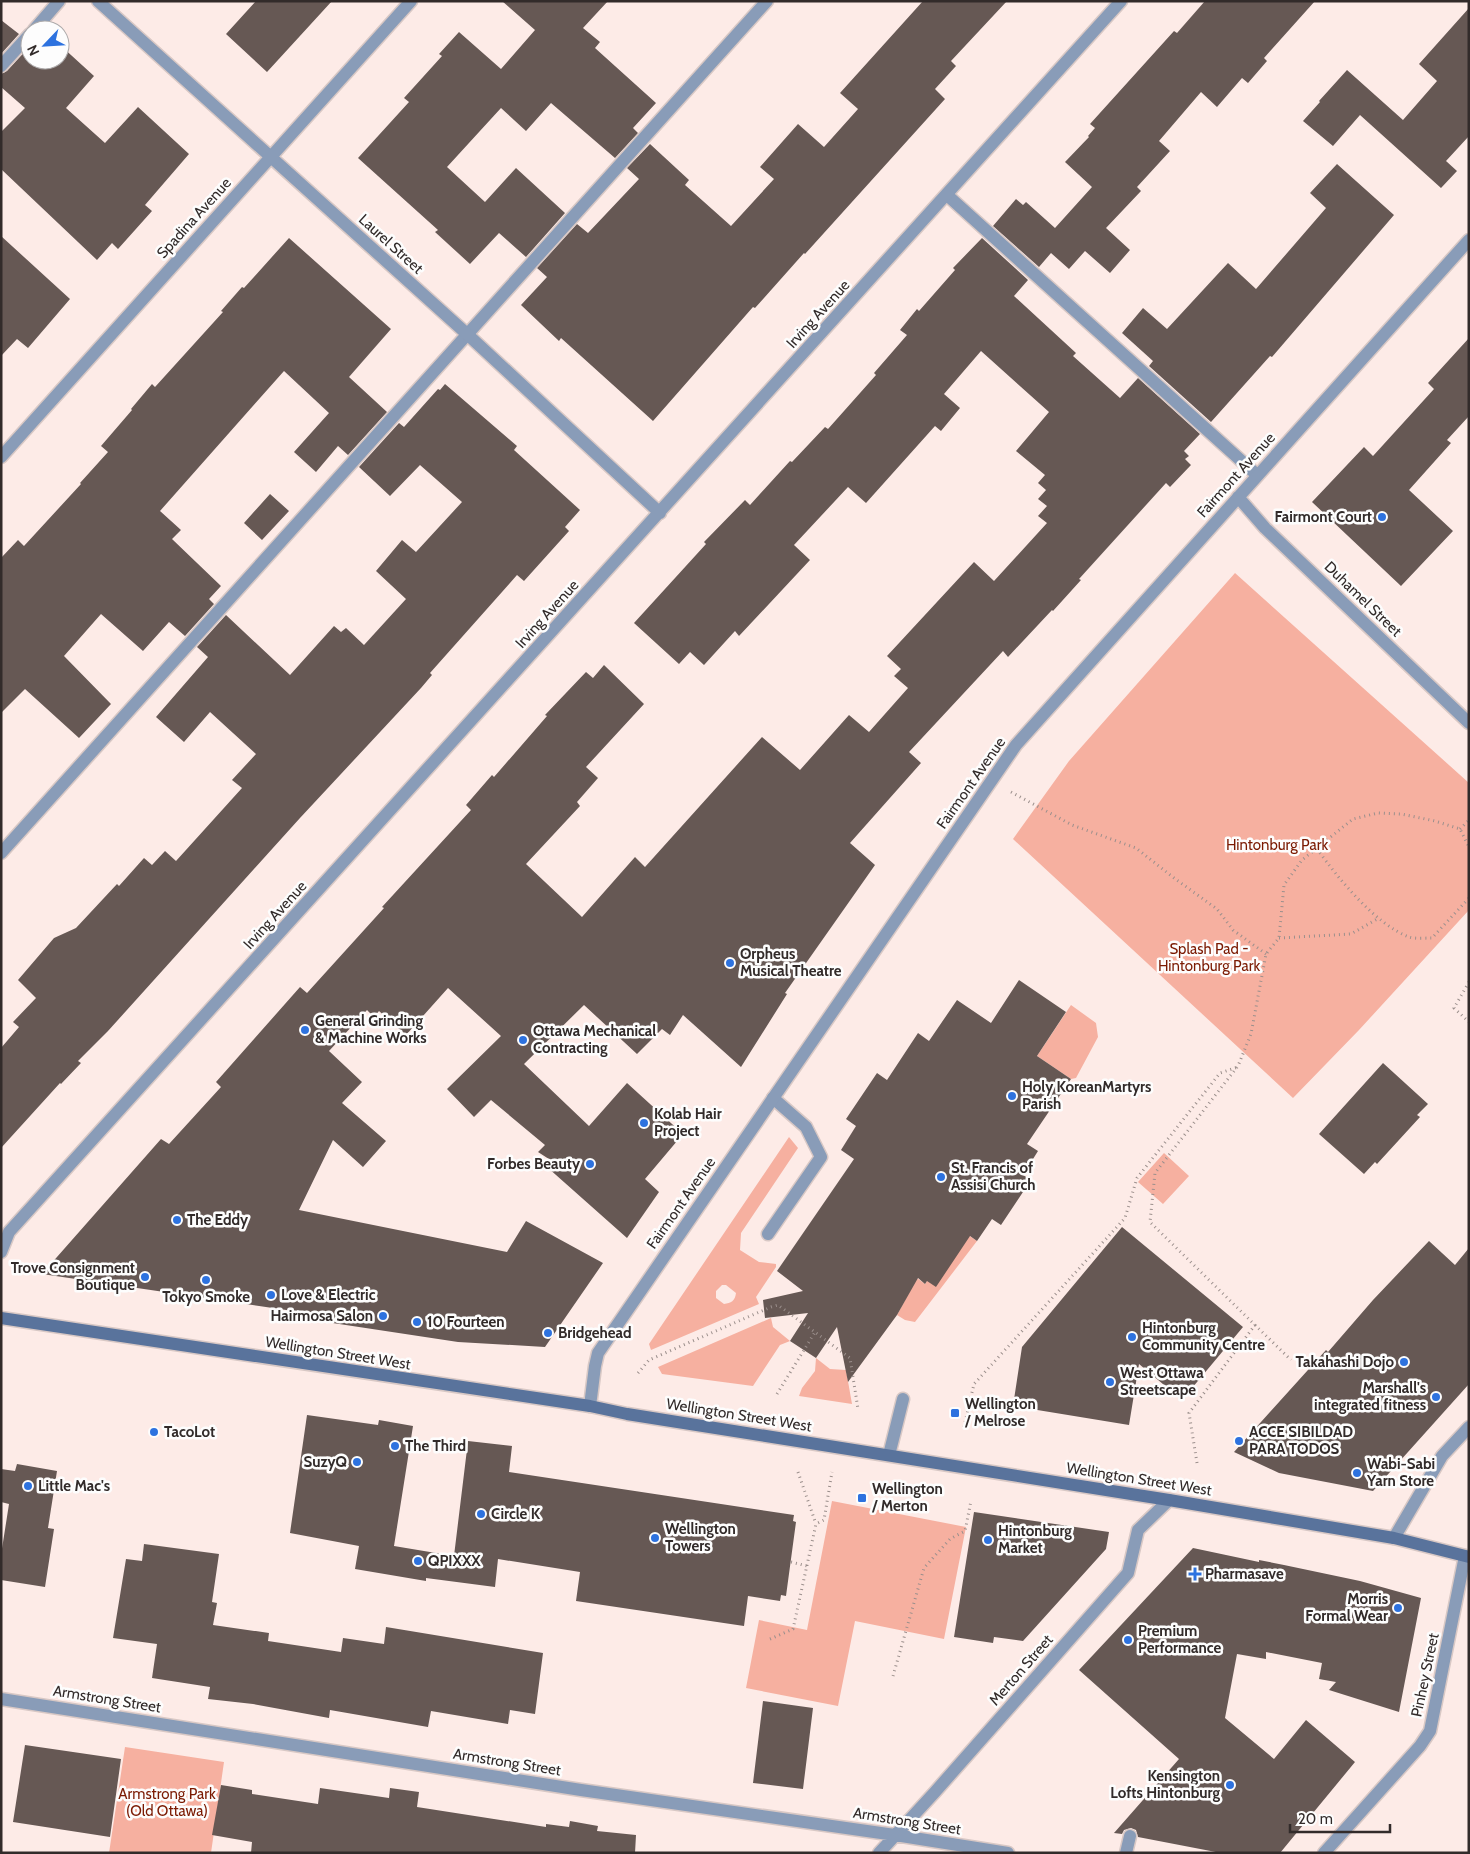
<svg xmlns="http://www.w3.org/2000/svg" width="1470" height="1854" viewBox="0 0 1470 1854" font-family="Cabin,sans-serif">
	<rect width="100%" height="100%" fill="#fdebe7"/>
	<!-- green -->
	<path fill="#f6b0a0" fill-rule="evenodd" d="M1235,573L1469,783V910L1359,1030L1293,1098L1013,839L1069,761Z
		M1071,1005L1096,1023L1098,1037L1076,1078L1071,1079L1037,1056Z
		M789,1137L798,1148L741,1233L740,1250L759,1262L776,1264V1267L756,1297L759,1304L651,1350L649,1344ZM722,1285H726L736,1293C735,1301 731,1303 724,1304L716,1298V1291Z
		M1164,1153L1189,1176L1163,1204L1138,1182Z
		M952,1224L977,1241L915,1322L905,1320L897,1315L917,1278L925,1284L927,1281Z
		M771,1318L773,1327L790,1341L780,1345L753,1386L662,1374L658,1367Z
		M816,1358L830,1369L846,1370L852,1404L799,1396L802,1388L815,1371Z
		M832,1501L966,1527L944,1639L855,1621L838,1706L746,1688L759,1620L807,1630Z
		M125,1747L224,1762L211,1853H109Z"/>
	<!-- building -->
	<path fill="#665854" d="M256,1H332L267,72L226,34Z
		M502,1H608L583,28L600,42L595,48L656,103L633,128L638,133L615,158L551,103L526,131L501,108L447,167L485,202L516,168L565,213L526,257L499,233L470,264L435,232L438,230L358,158L409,102L404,98L442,56L439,54L459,32L501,69L535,30Z
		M923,1H1007L951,61L956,66L935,89L945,99L805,254L804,253L755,308L753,307L653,421L561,338L559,341L521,305L547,277L537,268L577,224L588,233L639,179L627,168L650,144L689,180L685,185L731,226L774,179L760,167L798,124L824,147L858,109L840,93Z
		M1205,1H1315L1264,58L1267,61L1248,83L1242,78L1217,107L1201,92L1159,141L1170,151L1137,187L1141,191L1106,228L1130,250L1110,273L1085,251L1069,269L1051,253L1039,267L993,226L1016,199L1023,205L1026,202L1055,228L1092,187L1065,162L1089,137L1088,136L1095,128L1090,124L1174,31L1177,33Z
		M1469,8V136L1446,161L1457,171L1441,188L1360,115L1333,146L1303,121L1320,102L1319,101L1347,70L1403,120L1437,81L1419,64Z
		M1,20L19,34L1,54Z
		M60,45L94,76L66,108L105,143L138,107L189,154L145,205L152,211L118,249L112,243L97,260L1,169V132L25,108L1,87V74L7,71L30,46V60H60Z
		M1337,164L1394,215L1272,357L1270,356L1211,422L1149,366L1153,361L1122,333L1143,308L1167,329L1228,263L1256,289L1326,208L1310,193Z
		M1,236L70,299L28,348L17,339L1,356Z
		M289,238L391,329L349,377L387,412L348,455L338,446L316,472L294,452L329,413L284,371L160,511L181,530L172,539L221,586L209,599L214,604L185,636L169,622L143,651L101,614L64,656L111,704L79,738L25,689L1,713V558L18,540L24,546L81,484L80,483L108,452L101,446L132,410L131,409L152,384L155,387L223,312L221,311L242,287L244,288Z
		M982,238L1028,280L1014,296L1076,353L1073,356L1120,398L1138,378L1200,434L1184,451L1189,456L1185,459L1191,465L1170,487L1166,483L1079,579L1081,580L1053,611L1052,610L1008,657L1003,651L909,752L921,763L850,843L875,865L785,993L787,994L741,1067L683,1015L670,1035L662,1029L637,1054L584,1005L524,1064L589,1126L627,1083L683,1134L645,1179L659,1192L627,1238L547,1167L552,1161L538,1152L545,1145L491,1100L474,1117L447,1089L501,1036L448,988L406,1035L379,1011L374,1017L367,1010L329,1051L362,1082L342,1103L386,1141L363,1167L333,1140L299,1210L507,1252L526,1221L603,1263L545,1347L458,1342L326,1322L327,1316L42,1274L161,1139L169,1144L221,1087L216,1082L300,987L307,993L384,908L382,907L471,810L466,805L492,775L494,777L547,716L545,715L586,672L593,678L604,665L644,704L586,767L598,778L577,802L580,806L526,864L582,917L635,857L645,867L762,737L800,770L849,715L869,732L908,688L894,676L901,669L887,656L974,562L994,581L1047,523L1038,516L1047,506L1038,499L1046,490L1038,483L1045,475L1016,451L1049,412L981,351L944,394L960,408L941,431L935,426L866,503L848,487L794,545L810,560L739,636L735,631L704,665L690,652L679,664L634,623L706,544L704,542L745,500L750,505L790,461L792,462L825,427L828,429L876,375L874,373L907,335L900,330L917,309L919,311L955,270L953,268Z
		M1469,338V416L1447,440L1451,443L1409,490L1453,531L1401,586L1312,502L1364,447L1373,456L1434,389L1428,383Z
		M445,384L517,446L514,450L580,510L565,527L569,531L524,581L517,575L430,673L432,675L421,688L300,818L108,1031L78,1061L81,1063L61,1084L60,1083L1,1148V1048L19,1027L13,1022L36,998L18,980L54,938L76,928L117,884L119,886L144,858L152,865L165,851L176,861L242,788L232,780L256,754L210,712L184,742L156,717L208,657L197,647L226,615L290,675L334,626L341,632L346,628L364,645L406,599L376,571L402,540L416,552L462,502L420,465L390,496L359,467L399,423L404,427L438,389L440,390Z
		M270,494L289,511L262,540L244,523Z
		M1019,980L1066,1012L1037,1056L1071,1079L1027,1144L1038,1151L1023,1175L1031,1180L1001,1225L992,1219L977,1241L970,1236L936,1287L927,1281L925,1284L918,1278L897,1315L848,1382L837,1327L816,1358L790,1341L808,1313L765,1318L763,1300L803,1291L777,1271L854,1159L841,1150L856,1126L846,1119L877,1073L887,1080L918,1033L929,1041L957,1000L991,1023Z
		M1383,1063L1428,1104L1417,1115L1420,1117L1377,1164L1375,1162L1364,1174L1319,1134Z
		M1122,1227L1243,1327L1182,1400L1139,1364L1129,1425L1013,1406L1022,1347Z
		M1429,1241L1455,1265L1469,1248V1384L1373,1491L1279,1473L1234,1452L1326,1350L1328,1352L1373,1300Z
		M307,1415L378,1425L379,1420L413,1426L394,1546L454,1556L468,1441L512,1446L509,1472L794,1515L793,1521L796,1522L786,1596L781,1595L780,1601L748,1596L744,1626L576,1601L580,1572L498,1559L495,1587L426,1578V1581L355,1569L359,1546L290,1533Z
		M17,1464L57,1471L48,1528L54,1529L45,1587L1,1580V1555L9,1504L1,1502V1469L15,1471Z
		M974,1512L1109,1532L1106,1549L1023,1641L994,1637L993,1643L954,1637Z
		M144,1544L219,1554L212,1602L217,1603L213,1625L269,1633L268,1641L341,1652L343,1638L384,1644L386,1627L543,1653L535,1714L510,1710L508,1724L431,1711L428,1727L330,1710L329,1718L253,1704L208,1699L210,1687L152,1678L157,1644L113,1638L126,1559L142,1561Z
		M1193,1548L1259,1562V1560L1284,1565L1360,1581L1421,1598L1399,1712L1329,1690L1336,1682L1319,1679L1322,1663L1266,1652V1659L1237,1654L1225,1718L1274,1759L1306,1720L1355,1762L1280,1853H1221L1138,1837L1136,1830L1131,1828L1124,1830L1122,1834L1114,1833L1179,1759L1079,1670Z
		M763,1701L813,1708L803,1789L753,1783Z
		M25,1745L121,1759L110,1837L13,1822Z
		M221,1785L252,1790V1794L318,1804L320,1788L389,1798L390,1788L419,1792L417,1807L546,1827V1824L569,1827L570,1821L598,1826L597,1831L636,1835L635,1853H251L252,1842L212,1835Z"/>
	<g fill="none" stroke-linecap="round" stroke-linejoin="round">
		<defs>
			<path id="service" d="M34,30L59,1
				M1,66L30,34
				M947,195L1257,475
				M1,853L767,1
				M768,1234L821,1157L806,1127L773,1098
				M889,1455L903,1399
				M1126,1853L1130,1836"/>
			<path id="minor" d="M98,1L467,334L660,513
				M1,457L411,1
				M1238,497L1265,528L1469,723
				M1,1252L9,1232L1121,1
				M590,1406L595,1366L598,1353L1016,745L1469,240
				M1394,1538L1442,1456L1469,1427
				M1,1699L581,1790L895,1835L1008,1853
				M879,1853L935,1792L1128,1573L1138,1530L1169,1500
				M1324,1853L1420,1746L1430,1731L1465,1556"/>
			<path id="secondary" d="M1,1318L590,1406L627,1414L1169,1500L1394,1538L1469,1557"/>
		</defs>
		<!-- service casing -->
		<use href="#service" stroke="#d8c8c5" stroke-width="15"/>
		<!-- minor casing -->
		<use href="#minor" stroke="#d8c8c5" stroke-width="15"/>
		<!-- secondary casing -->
		<use href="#secondary" stroke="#d8c8c5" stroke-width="15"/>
		<!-- path -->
		<path stroke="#9b8f8c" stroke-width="3" stroke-dasharray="1 4" stroke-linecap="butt" d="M1011,792L1072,825L1136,848L1174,878L1217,909L1233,930L1266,954
			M1460,829L1469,820
			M1317,849C1338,878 1375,924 1409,937C1415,939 1425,938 1432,938L1469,898
			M1279,938L1351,934L1379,918
			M1469,982L1454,1008L1469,1022
			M1255,1325L1291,1360
			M638,1373L649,1360L771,1307L778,1305L850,1358L858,1409
			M777,1394L815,1332
			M964,1427L974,1384L1125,1218L1137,1178L1220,1073L1238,1067
			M1197,1463L1189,1413L1255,1325L1150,1222L1155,1173L1238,1066L1251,1034L1266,954L1279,938L1284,885L1302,860L1353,819L1378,813L1401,814L1435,821L1460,829L1469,847
			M798,1472L816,1524
			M791,1562L807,1566
			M770,1639L793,1629L816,1524L824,1520L832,1472
			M893,1676L924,1568L950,1539L965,1531L971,1501"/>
		<!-- service -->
		<use href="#service" stroke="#899cb8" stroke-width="12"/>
		<!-- minor -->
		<use href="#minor" stroke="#899cb8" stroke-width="12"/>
		<!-- secondary -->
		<use href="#secondary" stroke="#59739c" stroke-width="12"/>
	</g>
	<!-- markers -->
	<g fill="#2d72df" stroke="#fdfdfd" stroke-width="2">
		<circle cx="1382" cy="517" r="5"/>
		<circle cx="730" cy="963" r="5"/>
		<circle cx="305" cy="1030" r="5"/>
		<circle cx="523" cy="1040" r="5"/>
		<circle cx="1012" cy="1096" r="5"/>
		<circle cx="644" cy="1123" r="5"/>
		<circle cx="590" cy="1164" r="5"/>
		<circle cx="941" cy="1177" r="5"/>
		<circle cx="177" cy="1220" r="5"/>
		<circle cx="145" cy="1277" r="5"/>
		<circle cx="206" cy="1280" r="5"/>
		<circle cx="271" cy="1295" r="5"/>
		<circle cx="383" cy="1316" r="5"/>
		<circle cx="417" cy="1322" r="5"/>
		<circle cx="548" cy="1333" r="5"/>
		<circle cx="1132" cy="1337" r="5"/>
		<circle cx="1404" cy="1362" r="5"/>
		<circle cx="1110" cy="1382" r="5"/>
		<circle cx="1436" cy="1397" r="5"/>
		<rect x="950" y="1408" width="10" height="10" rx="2.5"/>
		<circle cx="154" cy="1432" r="5"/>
		<circle cx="1239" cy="1441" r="5"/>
		<circle cx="395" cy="1446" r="5"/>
		<circle cx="357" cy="1462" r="5"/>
		<circle cx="1357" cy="1473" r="5"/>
		<circle cx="28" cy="1486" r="5"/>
		<rect x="857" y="1493" width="10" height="10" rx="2.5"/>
		<circle cx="481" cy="1514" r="5"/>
		<circle cx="655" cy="1538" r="5"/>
		<circle cx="988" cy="1540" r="5"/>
		<circle cx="418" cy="1561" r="5"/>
		<path d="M1192.5 1566.5h5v5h5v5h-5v5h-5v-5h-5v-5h5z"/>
		<circle cx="1398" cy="1608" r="5"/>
		<circle cx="1128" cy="1640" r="5"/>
		<circle cx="1230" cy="1785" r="5"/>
	</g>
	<g text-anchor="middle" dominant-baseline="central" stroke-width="5" stroke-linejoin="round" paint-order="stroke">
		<!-- street labels -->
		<g font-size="15" fill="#322b2a" stroke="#fdfdfd">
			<text transform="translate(194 218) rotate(-48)">Spadina Avenue</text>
			<text transform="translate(391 244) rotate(42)">Laurel Street</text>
			<text transform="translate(818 314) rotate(-48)">Irving Avenue</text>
			<text transform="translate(1236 475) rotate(-48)">Fairmont Avenue</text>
			<text transform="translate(1363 599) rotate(44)">Duhamel Street</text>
			<text transform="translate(547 614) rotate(-48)">Irving Avenue</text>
			<text transform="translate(971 783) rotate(-55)">Fairmont Avenue</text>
			<text transform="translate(275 915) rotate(-48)">Irving Avenue</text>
			<text transform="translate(681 1203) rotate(-55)">Fairmont Avenue</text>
			<text transform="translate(338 1353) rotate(9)">Wellington Street West</text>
			<text transform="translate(739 1415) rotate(9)">Wellington Street West</text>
			<text transform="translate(1139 1479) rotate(9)">Wellington Street West</text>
			<text transform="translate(1021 1670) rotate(-49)">Merton Street</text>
			<text transform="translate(1425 1675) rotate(-78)">Pinhey Street</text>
			<text transform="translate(107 1699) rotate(9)">Armstrong Street</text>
			<text transform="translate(507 1762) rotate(9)">Armstrong Street</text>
			<text transform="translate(907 1821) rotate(9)">Armstrong Street</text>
		</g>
		<!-- poi labels -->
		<g font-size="15" font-weight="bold" fill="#322b2a" stroke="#fdfdfd" text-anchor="start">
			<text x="1372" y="517" text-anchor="end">Fairmont Court</text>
			<text x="740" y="954">Orpheus<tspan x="740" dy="17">Musical Theatre</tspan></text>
			<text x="315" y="1021">General Grinding<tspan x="315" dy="17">&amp; Machine Works</tspan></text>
			<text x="533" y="1031">Ottawa Mechanical<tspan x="533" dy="17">Contracting</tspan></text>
			<text x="1022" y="1087">Holy KoreanMartyrs<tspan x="1022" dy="17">Parish</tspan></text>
			<text x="654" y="1114">Kolab Hair<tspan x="654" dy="17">Project</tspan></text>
			<text x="580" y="1164" text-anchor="end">Forbes Beauty</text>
			<text x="951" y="1168">St. Francis of<tspan x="951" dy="17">Assisi Church</tspan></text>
			<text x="187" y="1220">The Eddy</text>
			<text x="135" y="1268" text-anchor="end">Trove Consignment<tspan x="135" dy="17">Boutique</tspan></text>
			<text x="281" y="1295">Love &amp; Electric</text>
			<text x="206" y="1297" text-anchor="middle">Tokyo Smoke</text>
			<text x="373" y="1316" text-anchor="end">Hairmosa Salon</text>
			<text x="427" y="1322">10 Fourteen</text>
			<text x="1142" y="1328">Hintonburg<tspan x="1142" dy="17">Community Centre</tspan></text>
			<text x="558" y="1333">Bridgehead</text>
			<text x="1394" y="1362" text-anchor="end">Takahashi Dojo</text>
			<text x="1120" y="1373">West Ottawa<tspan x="1120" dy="17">Streetscape</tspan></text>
			<text x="1426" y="1388" text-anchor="end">Marshall's<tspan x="1426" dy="17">integrated fitness</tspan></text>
			<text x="965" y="1404">Wellington<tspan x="965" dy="17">/ Melrose</tspan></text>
			<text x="164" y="1432">TacoLot</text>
			<text x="1249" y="1432">ACCE SIBILDAD<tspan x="1249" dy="17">PARA TODOS</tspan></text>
			<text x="405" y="1446">The Third</text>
			<text x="347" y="1462" text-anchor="end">SuzyQ</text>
			<text x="1367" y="1464">Wabi-Sabi<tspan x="1367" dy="17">Yarn Store</tspan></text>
			<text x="38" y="1486">Little Mac's</text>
			<text x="872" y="1489">Wellington<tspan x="872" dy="17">/ Merton</tspan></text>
			<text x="491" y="1514">Circle K</text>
			<text x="665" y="1529">Wellington<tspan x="665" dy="17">Towers</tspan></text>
			<text x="998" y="1531">Hintonburg<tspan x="998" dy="17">Market</tspan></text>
			<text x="428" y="1561">QPIXXX</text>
			<text x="1205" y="1574">Pharmasave</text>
			<text x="1388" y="1599" text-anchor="end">Morris<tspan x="1388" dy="17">Formal Wear</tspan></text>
			<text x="1138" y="1631">Premium<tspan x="1138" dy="17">Performance</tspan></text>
			<text x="1220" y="1776" text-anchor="end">Kensington<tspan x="1220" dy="17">Lofts Hintonburg</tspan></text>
		</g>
		<!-- park labels -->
		<g font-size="15" fill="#7b1a02" stroke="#fdfdfd">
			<text x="1277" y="845">Hintonburg Park</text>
			<text x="1209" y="949">Splash Pad -<tspan x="1209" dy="17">Hintonburg Park</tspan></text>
			<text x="167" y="1794">Armstrong Park<tspan x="167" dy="17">(Old Ottawa)</tspan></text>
		</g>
	</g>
	<!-- border -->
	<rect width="1470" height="1854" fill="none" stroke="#322b2a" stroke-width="5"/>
	<!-- north arrow -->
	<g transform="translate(45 45) rotate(245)"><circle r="24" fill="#fdfdfd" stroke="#aca9a9"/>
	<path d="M0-4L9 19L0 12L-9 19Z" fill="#2d72df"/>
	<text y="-8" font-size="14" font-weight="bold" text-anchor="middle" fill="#322b2a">N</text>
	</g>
	<!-- scale -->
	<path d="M1290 1824v8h100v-8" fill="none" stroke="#322b2a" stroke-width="2.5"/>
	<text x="1298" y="1824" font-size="15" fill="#322b2a" stroke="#fdfdfd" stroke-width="4" paint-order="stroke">20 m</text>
</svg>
